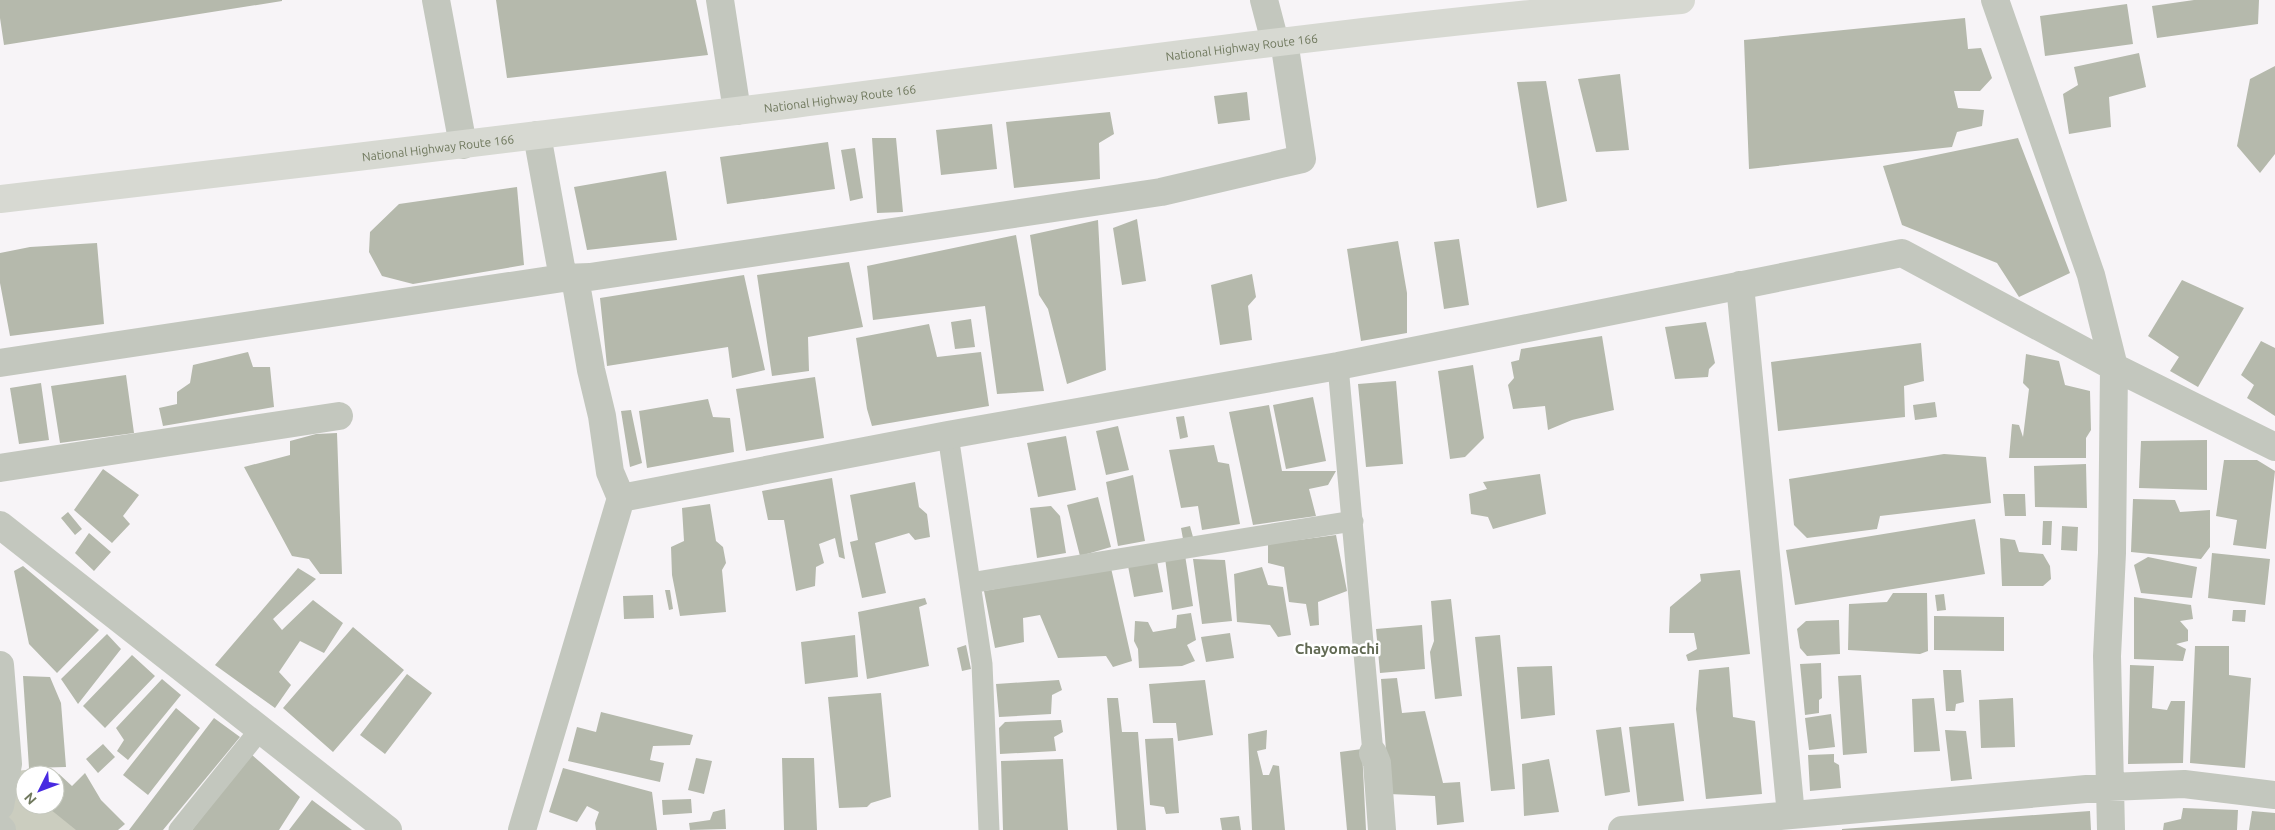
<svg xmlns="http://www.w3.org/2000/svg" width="2275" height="830" viewBox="0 0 2275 830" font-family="Ubuntu,sans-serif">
	<rect width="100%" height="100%" fill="#f7f4f7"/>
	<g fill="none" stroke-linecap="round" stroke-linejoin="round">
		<!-- river -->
		<path stroke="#cbcdbf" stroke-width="70" d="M26,805L52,830"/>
	</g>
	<!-- building -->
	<path fill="#b5b9ac" d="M0,0H282V1L4,45L0,18Z
		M496,0H696L708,55L507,78Z
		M2194,0H2259L2258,24L2157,38L2152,6Z
		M2127,4L2133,44L2045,56L2040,16Z
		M1965,18L1968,49L1981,48L1992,78L1980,91H1954L1958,108L1984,110L1982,126L1957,132L1952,147L1749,169L1744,40Z
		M2139,53L2146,87L2109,97L2111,127L2069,134L2063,94L2078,85L2074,67Z
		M2275,66V154L2260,173L2237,146L2250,79Z
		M1620,74L1629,150L1596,152L1578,79Z
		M1546,81L1567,201L1537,208L1517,82Z
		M1247,92L1250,120L1218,124L1214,96Z
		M1110,112L1114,134L1099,143L1100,179L1014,188L1006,122Z
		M992,124L997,169L941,175L936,130Z
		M872,138H896L903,212L877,213Z
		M2018,138L2070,273L2019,297L1997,263L1902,225L1883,166Z
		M828,142L835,189L727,204L720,157Z
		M855,148L863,198L850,201L841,150Z
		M666,171L677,240L587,250L574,187Z
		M517,187L524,265L413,284L382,276L369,252L370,232L399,204Z
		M1137,219L1146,281L1122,285L1113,228Z
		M1098,220L1106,370L1067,384L1048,309L1039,295L1030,235Z
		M1016,235L1044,391L997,394L985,306L873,320L867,266Z
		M1459,239L1469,305L1444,309L1434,242Z
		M1398,241L1407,293V333L1361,341L1347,249Z
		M97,243L104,324L10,336L0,283V253L30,247Z
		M849,262L863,327L808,337L809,371L772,376L757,275Z
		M1252,274L1256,297L1248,306L1252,340L1220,345L1211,285Z
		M744,275L765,370L732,378L728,347L607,366L600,298Z
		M2182,280L2244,308L2198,387L2170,371L2179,357L2148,336Z
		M971,319L975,347L955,349L951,322Z
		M1706,322L1715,363L1709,369L1708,377L1675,379L1665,327Z
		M929,324L937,357L981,352L989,406L872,426L867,409L856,338Z
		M1602,336L1614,410L1572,420L1548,430L1545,406L1513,409L1508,385L1514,378L1511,362L1519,360L1521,349Z
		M2261,341L2275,348V416L2247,398L2254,385L2241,375Z
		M1921,343L1924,381L1904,386L1905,417L1778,431L1771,362Z
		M248,352L253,367H270L274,407L163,426L159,408L177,404V392L190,383L193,365Z
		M2026,354L2059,361L2065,385L2090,391L2091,430L2086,438V458H2009L2012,424L2019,425L2023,437L2029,389L2023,383Z
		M1473,365L1484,438L1465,457L1450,459L1438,371Z
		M126,375L134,433L60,443L51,386Z
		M815,377L824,438L746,451L736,389Z
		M1396,381L1403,464L1366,467L1358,384Z
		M41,383L49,440L19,444L10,388Z
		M1313,397L1326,461L1286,469L1273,405Z
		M708,399L713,417L730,418L734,452L647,468L639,411Z
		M1935,402L1937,417L1915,420L1913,405Z
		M1269,405L1282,471H1336L1328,485L1309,489L1316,516L1253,525L1229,412Z
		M631,410L642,463L630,467L621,411Z
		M1184,416L1188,437L1180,439L1176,417Z
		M1118,426L1129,470L1106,475L1096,431Z
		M337,433L342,574H320L309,559L292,556L244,467L290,455V441L316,434Z
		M1066,436L1076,490L1038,497L1027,443Z
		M2207,440V490L2139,488L2141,441Z
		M1214,445L1218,462L1229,464L1240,524L1202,530L1198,506L1181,508L1169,450Z
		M1944,454L1986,457L1991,503L1880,516L1877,529L1807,538L1794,525L1789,479Z
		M2224,460H2257L2275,471L2266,549L2233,545L2237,520L2216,516Z
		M2086,464L2087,508L2035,507L2034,466Z
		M103,469L139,495L123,516L130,524L112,543L74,510Z
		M1540,474L1546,514L1493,529L1488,517L1471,514L1469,494L1487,489L1483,482Z
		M1133,475L1145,541L1118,546L1106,482Z
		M832,478L845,559L839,557L835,538L819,544L824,563L816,567L815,586L796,591L784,520H768L762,491Z
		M915,482L919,507L927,514L930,537L915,540L909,533L875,543L886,593L862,598L850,542L858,540L850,495Z
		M2003,494H2025L2026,516H2005Z
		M1098,497L1111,547L1080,556L1067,505Z
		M2133,499L2175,500L2180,512L2210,510V547L2201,559L2131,552Z
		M710,504L716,541L723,547L726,563L722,570L726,612L680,616L672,575L671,547L684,541L682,508Z
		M1051,506L1060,516L1066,553L1037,558L1030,508Z
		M68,512L82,529L75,535L61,518Z
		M1975,519L1985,574L1795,605L1786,550Z
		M2043,521H2052L2051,545H2042Z
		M1190,526L1193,537L1183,539L1181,528Z
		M2062,526L2078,527L2077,551L2061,550Z
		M89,533L111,552L94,571L75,553Z
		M1336,535L1347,591L1318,602L1319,625L1310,626L1306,604L1289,602L1284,567L1268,563V544Z
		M2000,538L2015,540L2019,552L2043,554L2050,566L2051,579L2043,586H2002Z
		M2212,553L2270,559L2265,605L2208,598Z
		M1185,555L1193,606L1172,610L1165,558Z
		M2148,557L2197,567L2192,598L2141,593L2134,565Z
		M1193,559L1225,560L1232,621L1202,624Z
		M1157,561L1163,592L1134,597L1128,566Z
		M23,566L99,630L57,673L29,644L14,571Z
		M1262,567L1268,585L1283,587L1291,635L1278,637L1270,625L1237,622L1234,574Z
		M298,568L316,579L273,619L282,630L313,600L343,623L324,653L300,641L279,672L291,685L275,708L215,665Z
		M1111,568L1132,661L1113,667L1106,656L1058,658L1040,615L1023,618L1024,642L995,648L984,591Z
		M1740,570L1750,654L1688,661L1686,655L1697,649L1694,633H1669L1670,607L1701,581L1700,574Z
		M665,590H670L673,609L669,610Z
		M1893,593H1927L1928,651L1920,654L1848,650L1849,604L1887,602Z
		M1944,594L1946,610L1937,611L1935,595Z
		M653,595L654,618L624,619L623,596Z
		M2134,597L2191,605L2193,619L2180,621L2188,630V641L2176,644L2186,649L2183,661L2134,659Z
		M925,598L927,604L919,607L929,666L867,679L858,612Z
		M1451,599L1462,696L1435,699L1430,652L1434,641L1431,601Z
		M2233,610H2246L2245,622L2232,621Z
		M1191,613L1196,640L1187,645L1195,661L1182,666L1139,668L1138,649L1134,641L1135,621L1148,622L1153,632L1176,628L1177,615Z
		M1934,616L2004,617V651L1934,650Z
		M1839,620L1840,654L1807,656L1800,648L1797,629L1806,621Z
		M1422,625L1425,669L1380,673L1376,629Z
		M353,627L404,670L333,752L283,708Z
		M1230,633L1234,658L1206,662L1201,637Z
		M107,634L121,649L78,704L61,679Z
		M855,635L858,677L805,684L801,642Z
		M1500,635L1515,789L1491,791L1475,637Z
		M966,645L971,669L962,671L957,648Z
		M2195,646H2229V675L2251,678L2245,768L2190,763Z
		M132,655L155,676L105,728L83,706Z
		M1821,663L1822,698L1819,700V713L1805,715L1800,664Z
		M2130,665L2154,666L2152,708L2167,710L2171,701H2185L2183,763L2128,764Z
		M1552,666L1555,715L1521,719L1517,667Z
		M1729,667L1733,717L1755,721L1762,794L1706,799L1696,709L1699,670Z
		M1943,670H1961L1964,702L1956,704L1955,711H1946Z
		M407,674L432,693L385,754L360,735Z
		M1861,675L1867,753L1843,755L1838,676Z
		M23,676L50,677L61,703L66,767L29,768Z
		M1397,678L1402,713L1425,711L1443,783L1460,782L1464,822L1437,825L1435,796L1389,794L1381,679Z
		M162,679L181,695L128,760L117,751L124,740L116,728Z
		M1059,680L1062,690L1052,695L1051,714L999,717L996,684Z
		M1205,680L1213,735L1178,741L1176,723H1153L1149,684Z
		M881,693L891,797L871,803L867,807L839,808L828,697Z
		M1107,698H1118L1122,732H1138L1146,830H1117Z
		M1934,698L1940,751L1914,752L1912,699Z
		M2013,698L2015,747L1981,748L1979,700Z
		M176,708L200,728L148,795L123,775Z
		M601,712L693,735L690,745L653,746L650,760L664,763L660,782L568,761L577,727L596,732Z
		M1831,714L1835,747L1809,750L1805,718Z
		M214,718L240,737L163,830H129Z
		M1061,720L1063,732L1054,737L1056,751L1000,754L999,728L1005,722Z
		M1674,723L1684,801L1638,806L1629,727Z
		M1621,727L1630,792L1605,796L1596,730Z
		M1267,730L1266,749L1257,751L1263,775H1269L1273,765L1279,766L1285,830H1252L1248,734Z
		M1945,730L1966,731L1972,779L1951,781Z
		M1173,738L1179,813L1166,814L1164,807L1150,805L1145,739Z
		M103,744L115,757L98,773L86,759Z
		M1362,749L1366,830H1347L1340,752Z
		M251,754L300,797L279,830H192Z
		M1834,754V762L1839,765L1841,788L1810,791L1808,755Z
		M696,758L712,761L704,794L688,790Z
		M782,758H814L817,830H784Z
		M1063,759L1068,830H1003L1001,761Z
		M1549,759L1559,812L1524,816L1522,764Z
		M563,768L652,792L657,830H596L595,823L599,812L587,806L577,822L549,812Z
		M85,773L101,800L125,824L118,830H76L45,805H55V774H59L72,786Z
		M691,799L692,813L663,815L662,800Z
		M312,800L352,830H289Z
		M2183,808L2238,810L2237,830H2163L2164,823L2181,819Z
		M725,809L726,829L690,830L689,823L710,820L713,812Z
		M2090,811L2091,830H1842V829Z
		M2252,811L2275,813V830H2249Z
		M1239,816L1241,830H1222L1220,818Z"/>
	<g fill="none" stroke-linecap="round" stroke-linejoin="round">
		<!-- service -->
		<path stroke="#c3c7be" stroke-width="21" d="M1338,366L1373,753
			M948,435L982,664L989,830
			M970,583L1353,521
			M179,830L259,731"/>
		<!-- minor -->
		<path stroke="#c3c7be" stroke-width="28" d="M436,0L463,145
			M720,0L737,111
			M1264,0L1275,42
			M1995,0L2091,275L2114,367L2112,553L2107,656L2111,830
			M537,135L563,278
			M1740,285L1791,815
			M0,363L563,278L590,277L1161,192L1302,159L1284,41
			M0,468L339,416
			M621,498L948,435L1338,366L1902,253L2114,367L2275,447
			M0,525L388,830
			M0,665L8,764L0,806
			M1373,753L1377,763L1382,830
			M0,828L2,830
			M522,830L621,498L610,472L602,416L591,370L575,278
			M1622,830L2109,787L2184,784L2275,795"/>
		<!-- trunk -->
		<path stroke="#d7d9d2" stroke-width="28" id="s1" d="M0,199C265,168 529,137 794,104C1089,66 1384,25 1681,0"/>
	</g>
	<g text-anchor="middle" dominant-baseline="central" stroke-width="5" stroke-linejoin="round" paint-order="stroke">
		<!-- street labels -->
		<g font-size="12" fill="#70795e" stroke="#fff">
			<text stroke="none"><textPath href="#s1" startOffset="1251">National Highway Route 166</textPath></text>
			<text stroke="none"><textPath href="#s1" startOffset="846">National Highway Route 166</textPath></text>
			<text stroke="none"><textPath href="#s1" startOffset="441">National Highway Route 166</textPath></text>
		</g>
		<!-- quarter labels -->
		<g font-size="15" font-weight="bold" fill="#626a54" stroke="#fff">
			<text x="1337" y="648">Chayomachi</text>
		</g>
	</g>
	<!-- north arrow -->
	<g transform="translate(40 790) rotate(228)"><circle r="24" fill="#ffffff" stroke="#c6c9bf"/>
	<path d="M0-4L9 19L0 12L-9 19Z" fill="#482ae1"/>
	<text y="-8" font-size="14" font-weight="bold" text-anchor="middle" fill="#70795e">N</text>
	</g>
</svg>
